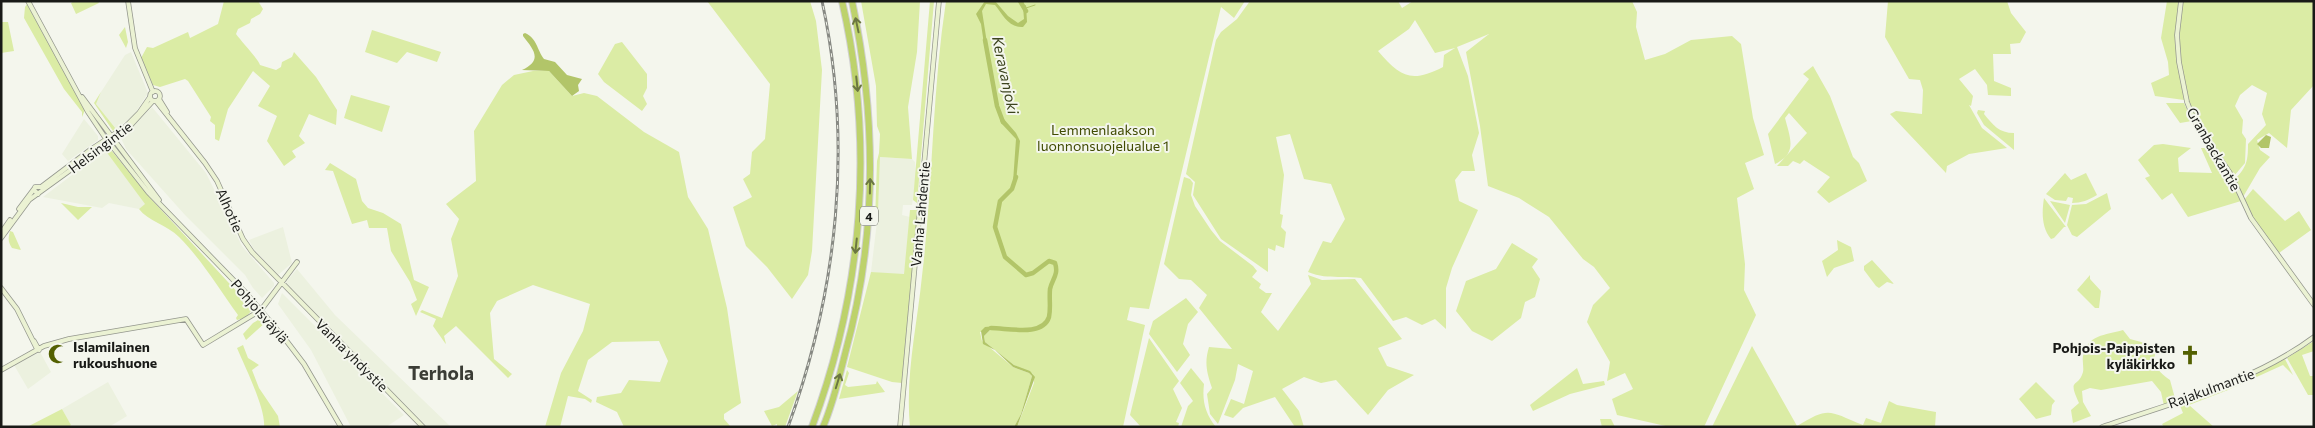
<svg xmlns="http://www.w3.org/2000/svg" width="2315" height="428" viewBox="0 0 2315 428" font-family="Commissioner,sans-serif">
	<rect width="100%" height="100%" fill="#f4f6ed"/>
	<!-- built -->
	<path fill="#ecf1df" d="M131,52L148,93L134,115L116,129L96,104L101,92L125,55Z
		M152,107L206,173L242,246L274,283V286L262,298L253,288L245,275L185,215L126,149L121,138Z
		M84,119L98,136V140L68,161L62,154Z
		M105,150L146,204L139,209L109,203L102,208L43,197Z
		M880,157L912,159L915,162L916,175L912,205H903L902,215L910,217L904,276L871,272L878,213Z
		M283,227L292,263L278,275L253,248L249,240Z
		M297,269L335,315L451,427H426L370,373L365,364L287,286L286,282Z
		M282,293L404,415L386,427H351L311,350L278,304Z
		M40,352L51,372L28,389L14,365Z
		M108,382L127,416L109,427H72L62,409Z"/>
	<!-- green -->
	<path fill="#dbeca5" fill-rule="evenodd" d="M74,1H98L99,3L76,14L71,3Z
		M224,1H258L263,9L260,14L251,19L250,23L238,29L236,34C241,41 259,60 260,65L276,70L281,67L282,62L292,57L294,52L316,77L337,110L336,125L309,114L299,136L305,143L292,151L296,157L284,166L267,141L277,116L258,106L270,86L253,71L228,109L219,141L215,139V125L210,121L211,117L188,81L185,79L160,87L153,85L141,58L147,47L153,48L188,32L190,38L218,24Z
		M707,1H810L816,21L822,70L812,251L808,275L792,299L767,267L746,246L733,207L752,197L743,179L750,174L752,152L765,139L770,84Z
		M861,1H920L917,52L908,107L912,159L880,157L878,213L875,222L877,161L879,153L880,134L877,126L876,86Z
		M930,1H934L917,203L913,200Z
		M946,1H1245L1234,18L1221,7L1149,309L1130,307L1127,320L1145,325L1123,427H1017L1034,383L1033,374L1014,365L985,342L984,336L990,330L980,332L982,341L1013,367L1029,373L1032,376L1021,414L1014,427H910C905,376 917,326 922,276C933,185 932,92 946,1Z
		M1250,1H1398L1402,8L1413,1H1632L1637,12L1636,27L1645,60L1665,54L1691,40L1732,36L1741,44L1753,118L1764,155L1745,163L1754,189L1737,198L1745,264L1744,290L1756,315L1704,427H1670L1617,415L1612,399L1633,389L1625,373L1607,381L1610,362L1587,322L1593,305L1610,288L1594,267L1583,259L1549,217L1519,198L1488,186L1480,126L1466,52L1489,34L1457,47L1468,76L1479,133L1472,155L1475,171H1462L1455,180L1459,201L1478,210L1452,268L1446,288V329L1435,319L1422,325L1406,317L1393,321L1361,278C1341,275 1328,280 1308,272L1323,241L1331,243L1345,219L1331,184L1304,179L1290,134L1276,137L1284,175L1280,214L1283,215L1281,227L1286,232L1284,248L1276,245L1275,251L1268,248V272L1221,239L1193,195L1195,182L1186,174L1216,40L1221,32L1237,19ZM1415,20L1435,53L1455,48L1444,55L1443,67C1410,84 1400,76 1378,51L1409,29Z
		M1888,1H2007L2011,13L2026,32L2020,43L2010,44L2011,54H1993L1994,81L2011,88V96L1988,95L1987,85L1975,69L1959,79L1973,96L1971,106L1969,105L1982,128L2007,148L1969,154L1947,166L1946,173L1890,114L1896,111L1922,114L1923,90L1920,80L1909,79L1885,37Z
		M2167,1H2180L2175,34L2184,100L2155,96L2151,83L2169,75L2168,62L2161,38Z
		M2182,1H2314V85L2291,110L2287,148L2269,133L2257,140L2260,150L2270,157L2260,168L2243,197L2235,179C2247,167 2248,160 2248,144L2266,125L2262,114L2267,93L2252,85L2240,95L2235,106L2243,120L2242,133L2246,139L2245,163L2234,176C2224,156 2208,140 2197,121C2178,88 2178,38 2182,1Z
		M27,4L85,110L82,117V112L64,89L24,18L25,7Z
		M1,22H8L14,51L1,53Z
		M125,27L128,42L126,48L119,35Z
		M372,30L441,52L437,62L407,52L397,63L365,52Z
		M622,42L647,74V88L643,96L647,104L642,111L604,82L598,74L615,44Z
		M1813,66L1830,96L1853,157L1859,163L1867,181L1829,203L1817,192L1830,177L1804,160L1800,164L1793,161L1788,166H1777L1807,133L1789,113L1785,118C1790,138 1798,153 1775,164L1768,134L1809,79L1803,74Z
		M533,71H549L572,96L584,93L597,96L644,132L679,152L688,197L708,229L727,308L741,403L724,414V419L731,427H624L617,412L596,402L597,397L621,393L629,380L660,382L668,361L659,341L612,342L588,360L578,391L592,400L591,403L585,399L568,396L560,427H545L561,373L583,331L590,304L533,285L497,301L490,313L494,359L512,374L508,378L456,326L444,336L446,344L445,343L433,326L436,319L420,312L422,310L442,318L458,276L451,239L459,219L446,204L476,181L474,131L502,85L514,75Z
		M101,92L96,104L116,129L113,131L94,103Z
		M351,95L390,106L382,132L344,118Z
		M2166,103H2184L2192,121L2180,123Z
		M1978,110L1985,111L1984,114C1993,125 1999,133 2014,133V150L1984,125L1977,113Z
		M2163,144L2191,148L2178,158L2179,172L2212,173L2201,148H2210L2229,174L2241,201L2188,217L2172,193L2162,200L2145,178L2150,176L2138,160L2154,145Z
		M105,150H111L152,200L253,309L245,318L237,320L236,318L238,315C219,289 202,260 179,237C167,225 148,221 139,209L145,204Z
		M330,163L356,179L362,201L368,208L383,213L401,224L414,280L429,287L416,316L411,304L417,300L410,282L391,251L387,228H369L367,220L352,224L333,171L325,170Z
		M2065,173L2071,180L2086,173L2097,195C2089,200 2081,203 2072,203L2073,198L2068,197L2066,201L2055,200L2046,194Z
		M1184,177L1190,179L1193,183L1191,195L1195,206L1211,230L1220,241L1253,266L1257,271L1252,277L1261,284L1259,288L1266,293H1272L1261,312L1278,331L1311,284L1308,275L1322,280L1355,279L1402,339L1378,348L1387,366L1414,375L1388,390L1368,415L1336,380L1321,383L1304,377L1282,389L1299,411L1304,427H1295L1275,397L1243,408L1233,418L1224,415L1231,399L1244,404L1253,371L1238,364L1235,380L1218,424L1210,414L1207,394L1212,388C1207,373 1204,363 1209,347L1232,349L1199,308L1207,295L1191,280L1179,279L1164,264Z
		M2253,189L2285,221L2299,211L2311,230L2279,253L2253,218L2244,200Z
		M2107,193L2111,209L2077,237L2072,235L2067,225L2072,205L2086,204Z
		M2044,198L2066,227H2064L2054,238L2051,239C2041,227 2042,211 2044,198Z
		M2050,201L2070,205L2065,223Z
		M61,203L78,207H92L78,220Z
		M910,210H918L902,383L892,382L847,367L871,272L904,274Z
		M10,231L13,232L21,250L12,248C8,242 8,239 10,231Z
		M1837,240L1851,247L1854,261L1834,268L1827,277L1822,261L1838,250Z
		M1512,243L1538,259L1532,267L1540,279L1535,297L1525,302L1521,318L1492,341L1472,331L1456,311L1466,281L1496,269Z
		M1872,260L1894,284L1887,282L1879,288L1876,286L1864,270V266Z
		M2090,275V279L2101,291L2099,308H2095L2077,290Z
		M1186,298L1198,312L1188,324L1183,344L1190,355L1177,372L1149,334L1153,321Z
		M258,320L265,323L246,340L243,334L253,323Z
		M2123,330L2130,339L2156,346C2153,363 2155,370 2170,380L2176,402L2164,406L2161,392L2152,381L2101,390L2090,388L2082,391L2083,402L2091,416L2073,423L2071,410L2079,403C2067,377 2078,389 2083,372C2084,367 2082,361 2083,356C2087,335 2105,335 2123,330Z
		M1149,338L1179,381L1173,389L1182,408L1176,422L1179,423L1178,427H1141L1130,415Z
		M2314,341V351L2302,355L2310,376H2314V395H2308L2287,358Z
		M243,345L248,358L259,365L252,370L259,388L278,416L280,427H264C266,409 245,367 237,348Z
		M1752,346L1797,426C1830,406 1828,411 1863,425L1866,418L1881,423L1889,401L1897,405L1936,412L1935,427H1712Z
		M2285,359L2293,375L2283,365L2228,390L2189,405L2214,427H2164L2162,424L2183,413L2178,401C2216,390 2251,377 2285,359Z
		M1191,368L1204,384C1202,401 1205,413 1216,427H1181L1188,406L1193,401L1180,383Z
		M1577,368L1583,384L1604,381L1605,385L1570,394L1533,411L1530,405Z
		M847,370L849,373L845,385L848,387L876,384L877,381L885,392L839,399Z
		M2036,382L2055,401L2052,405L2051,415L2036,419L2019,399Z
		M798,391L785,427H777V424L772,426L764,411L779,407Z
		M62,409L71,425L69,427H27Z
		M1600,419H1611L1615,427H1602Z"/>
	<!-- water -->
	<path fill="#b2c569" d="M985,1H995L1008,16L1018,23L1024,19L1023,7L1026,5L1027,22L1023,27C1009,28 1003,15 995,5L986,4L982,11L987,43L984,44L981,24L976,14Z
		M525,33C537,38 537,50 544,59L555,62L567,75L582,79L578,85L579,91L572,96L549,71L522,70C543,60 534,50 523,36V34Z
		M1003,118L1016,133L1020,141L1016,182H1013L1016,139L1001,123L1000,120Z
		M2266,135L2271,137L2269,148H2261L2257,144Z
		M996,326L997,329L990,330L984,336L985,342L1014,365L1030,371L1035,377L1017,427H1014L1021,414L1032,376L1029,373L1013,367L995,350L983,344L981,331L985,327Z"/>
	<g fill="none" stroke-linecap="round" stroke-linejoin="round">
		<!-- stream -->
		<path stroke="#b2c569" stroke-width="1" d="M1022,3L1025,1
			M1026,8L1035,5"/>
		<!-- river -->
		<path stroke="#b2c569" stroke-width="4.5" d="M1020,1L1026,11
			M985,40L997,106L1003,122
			M991,328C1008,328 1043,337 1049,317C1051,308 1049,299 1050,289C1052,279 1059,275 1055,263L1049,261L1033,273L1026,275L1005,257L995,227L1000,201L1012,189L1016,177"/>
		<defs>
			<path id="secondary" d="M28,1L88,112L104,136L148,192L246,293L285,339L304,364L341,427
				M128,1L135,48L153,92
				M2181,1L2177,35L2179,62L2187,102L2195,122L2230,173L2251,218L2314,305
				M150 96a5 5 0 1 1 10 0a5 5 0 1 1-10 0Z
				M82,97L159,200
				M159,99L167,112
				M156,101L205,163L217,181L243,239L252,252L423,427
				M38,194L34,190L35,187H41L90,150L125,127L139,113L150,97
				M19,209L34,189
				M1,233L10,220
				M1,238L29,200L116,137L131,125L153,101
				M1,288L17,309L37,349L39,350L34,341
				M1,370L44,346L69,339L186,319L203,345L261,310L297,262
				M900,427L939,1
				M2102,427C2174,402 2252,383 2314,337"/>
			<path id="highway" d="M812,427C863,290 875,144 842,1
				M823,427C833,404 839,378 845,354C877,238 877,119 852,1"/>
		</defs>
		<!-- secondary casing -->
		<use href="#secondary" stroke="#94978e" stroke-width="5.5"/>
		<!-- highway casing -->
		<use href="#highway" stroke="#d1d1d1" stroke-width="8"/>
		<!-- secondary -->
		<use href="#secondary" stroke="#ebf2d3" stroke-width="4"/>
		<!-- highway -->
		<use href="#highway" stroke="#bdd26b" stroke-width="6"/>
		<defs>
			<path id="rail" d="M788,427C838,290 853,144 822,1"/>
		</defs>
		<!-- rail casing -->
		<use href="#rail" stroke="#878983" stroke-width="3"/>
		<!-- rail -->
		<use href="#rail" stroke="#f4f6ed" stroke-width="1" stroke-dasharray="4" stroke-linecap="butt"/>
	</g>
	<!-- one-way arrows -->
	<defs><path id="oneway-shaft" d="M-6 0H5M1.5-3L5.5 0L1.5 3" fill="none" stroke-width="1.6" stroke-linecap="round" stroke-linejoin="round" transform="scale(1.25)"/></defs>
	<g stroke="#6b7641">
		<use href="#oneway-shaft" transform="translate(857 25) rotate(-102)"/>
		<use href="#oneway-shaft" transform="translate(857 84) rotate(84)"/>
		<use href="#oneway-shaft" transform="translate(870 186) rotate(-89)"/>
		<use href="#oneway-shaft" transform="translate(856 246) rotate(96)"/>
		<use href="#oneway-shaft" transform="translate(838 381) rotate(-73)"/>
	</g>
	<!-- icons -->
	<defs>
		<symbol id="mosque-bare" viewBox="-9 -9 18 18"><path d="M3.5-4.9A6 6 0 1 0 3.5 4.9A5 5 0 1 1 3.5-4.9Z" fill="#536001" stroke="#f4f6ed" stroke-width="2.5" paint-order="stroke"/></symbol>
		<symbol id="church-bare" viewBox="-9 -9 18 18"><path d="M-1.2-6h2.4v3.5h3.3v2.4h-3.3V6h-2.4V-.1h-3.3v-2.4h3.3Z" fill="#536001" stroke="#f4f6ed" stroke-width="2.5" paint-order="stroke"/></symbol>
	</defs>
	<g fill-rule="evenodd">
		<use href="#mosque-bare" x="44" y="340" width="28" height="28"/>
		<use href="#church-bare" x="2176" y="341" width="28" height="28"/>
	</g>
	<g text-anchor="middle" dominant-baseline="central" stroke-width="4" stroke-linejoin="round" paint-order="stroke">
		<!-- shield labels -->
		<rect fill="#f4f6ed" stroke="#5b5c57" stroke-width="1" x="860" y="206.5" width="18" height="19" rx="4"/>
		<g font-size="12" font-weight="bold" fill="#191a17">
			<text x="869" y="216">4</text>
		</g>
		<!-- park labels -->
		<g font-size="14" fill="#404b02" stroke="#f4f6ed">
			<text x="1103" y="129">Lemmenlaakson<tspan x="1103" dy="16">luonnonsuojelualue 1</tspan></text>
		</g>
		<!-- street labels -->
		<g font-size="14" fill="#191a17" stroke="#f4f6ed">
			<text transform="translate(100 147) rotate(-37)">Helsingintie</text>
			<text transform="translate(2214 149) rotate(60)">Granbackantie</text>
			<text transform="translate(230 210) rotate(66)">Alhotie</text>
			<text transform="translate(920 214) rotate(-85)">Vanha Lahdentie</text>
			<text transform="translate(260 311) rotate(49)">Pohjoisväylä</text>
			<text transform="translate(352 355) rotate(45)">Vanha yhdystie</text>
			<text transform="translate(2211 388) rotate(-20)">Rajakulmantie</text>
		</g>
		<!-- poi labels -->
		<g font-size="14" font-weight="bold" fill="#191a17" stroke="#f4f6ed" text-anchor="start">
			<text x="73" y="346">Islamilainen<tspan x="73" dy="16">rukoushuone</tspan></text>
			<text x="2175" y="347" text-anchor="end">Pohjois-Paippisten<tspan x="2175" dy="16">kyläkirkko</tspan></text>
		</g>
		<!-- water labels -->
		<g font-size="15" font-style="italic" fill="#3c441e" stroke="#f4f6ed">
			<text transform="translate(1006 75) rotate(78)">Keravanjoki</text>
		</g>
		<!-- district labels -->
		<g font-size="19" font-weight="bold" fill="#3b3d36" stroke="#f4f6ed">
			<text x="441" y="372">Terhola</text>
		</g>
	</g>
	<!-- border -->
	<rect width="2315" height="428" fill="none" stroke="#191a17" stroke-width="5"/>
</svg>
